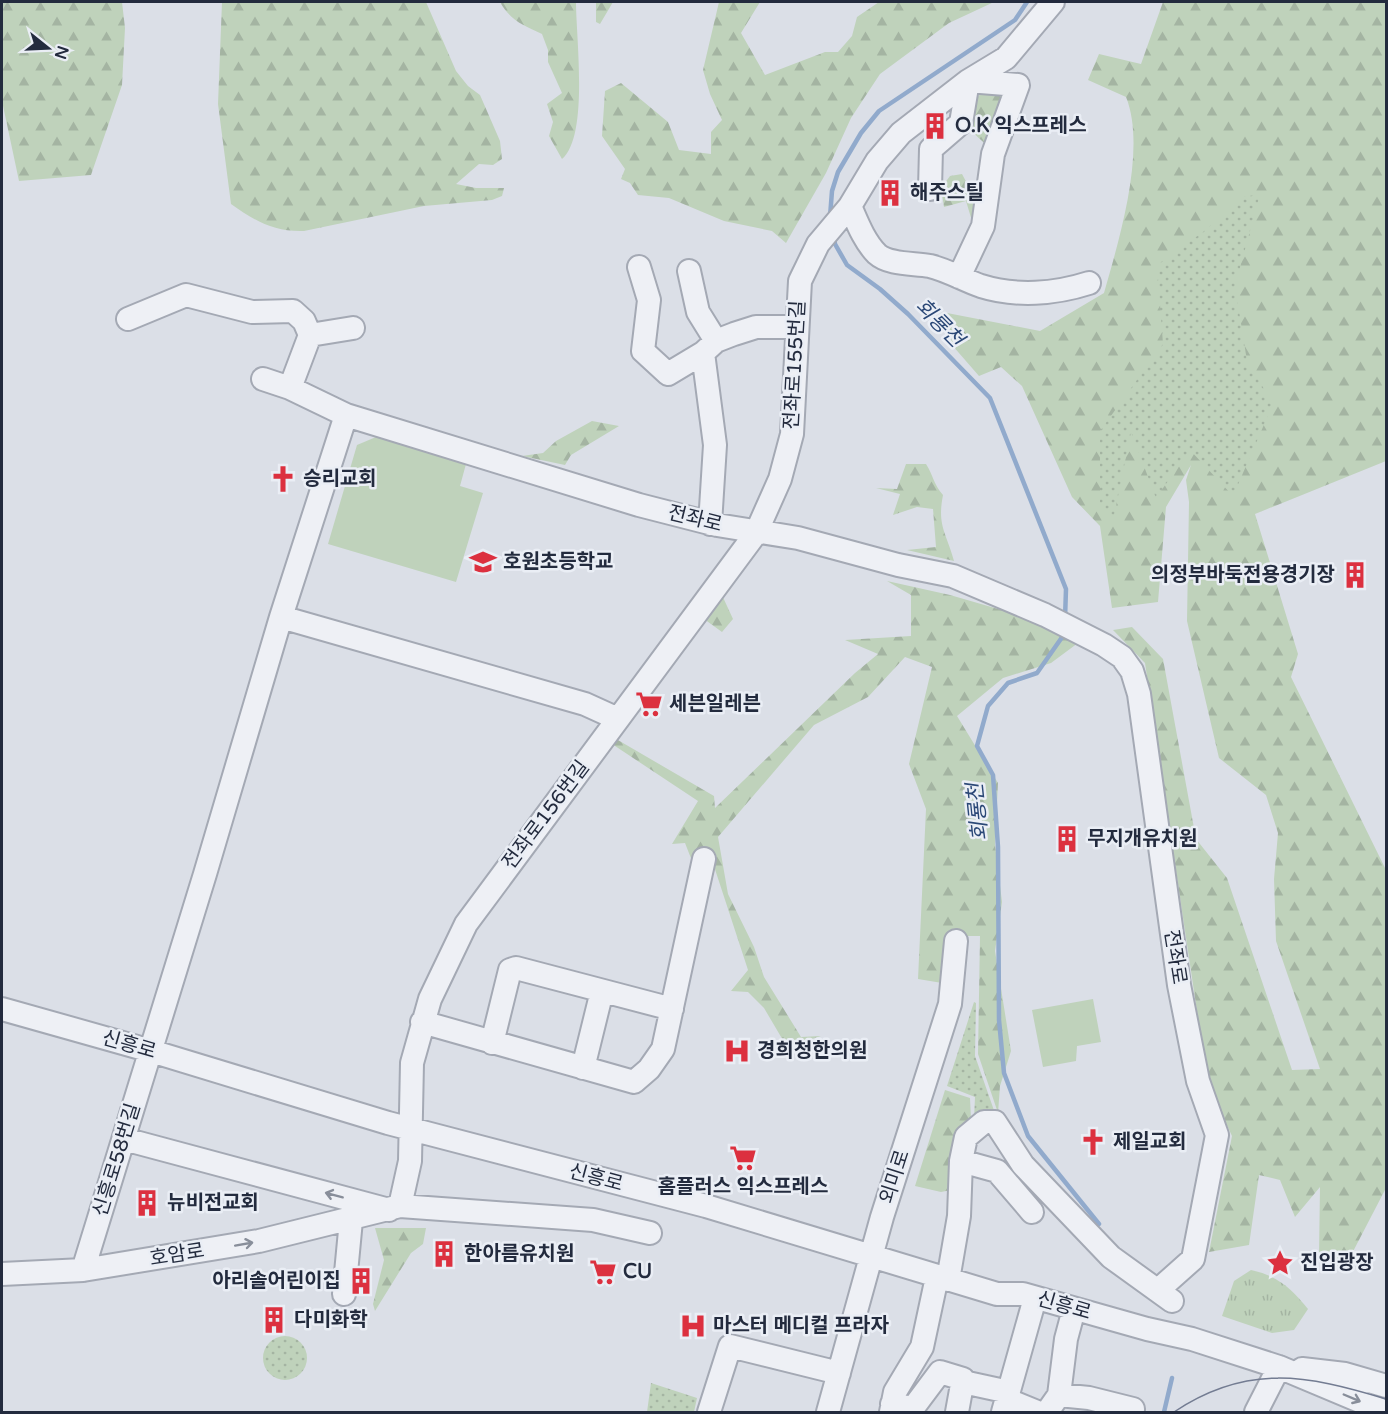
<svg xmlns="http://www.w3.org/2000/svg" width="1388" height="1414" viewBox="0 0 1388 1414" font-family="'Varela Round','Noto Sans KR',sans-serif">
	<defs>
		<pattern id="grass-tufts" width="24" height="20" patternUnits="userSpaceOnUse" patternTransform="scale(1.5)"><rect width="24" height="20" fill="#bfd2bb"/><path d="M3 7l-1-3M5 7V3M7 7l1-3M15 17l-1-3M17 17v-4M19 17l1-3" fill="none" stroke="#a4b4a2"/></pattern>
		<pattern id="forest-firs" width="22" height="20" patternUnits="userSpaceOnUse" patternTransform="scale(1.5)"><rect width="22" height="20" fill="#bfd2bb"/><path d="M5 1l3.5 6h-7zM16 11l3.5 6h-7z" fill="#a4b4a2"/></pattern>
		<pattern id="park-dots" width="8" height="8" patternUnits="userSpaceOnUse" patternTransform="scale(1.5)"><rect width="8" height="8" fill="#bfd2bb"/><path d="M2 2h.1M6 6h.1" fill="none" stroke="#a4b4a2" stroke-width="1.8" stroke-linecap="round"/></pattern>
	</defs>
	<rect width="100%" height="100%" fill="#dbdfe7"/>
	<!-- grass -->
	<path fill="url(#grass-tufts)" d="M1251,1270C1278,1276 1291,1288 1308,1309L1294,1330L1272,1333L1222,1316L1234,1281Z"/>
	<!-- forest -->
	<path fill="url(#forest-firs)" d="M2,2H122L125,28L122,85L91,175L19,181L2,101Z
		M222,2H426L456,71L468,86L480,95L500,141L502,159L493,165L479,164L456,184L476,188H504L502,196L492,200L424,206L304,231C274,232 255,221 231,204L218,104Z
		M500,2H576C576,37 589,136 562,159L549,136L553,122L547,104L562,93L548,62V50L542,34C523,25 511,21 500,2Z
		M596,2H613L600,24L596,22Z
		M719,2H760L741,33L765,75L825,52H838L852,36L857,17L879,2H994L949,23L880,74L851,118L826,173L786,243L772,231L724,221L669,198L638,195L630,183L621,179L625,169L602,136L605,91L621,83L668,122L679,150L711,154V132L722,120L710,94L703,70Z
		M1163,2H1386V461L1255,514L1298,654L1291,677L1386,870V1188L1346,1265L1330,1266L1319,1255L1320,1187L1295,1217L1280,1180L1259,1175L1249,1245L1209,1252L1232,1136L1208,1085L1145,663L1113,630L1132,627L1163,659L1196,839L1227,878L1292,1070L1320,1069L1276,941L1274,879L1278,833L1266,795L1219,758L1187,621L1189,502L1186,480L1191,465L1166,507L1158,602L1112,608L1100,526L1072,497L1022,386L1001,367L979,376L952,345L947,313L1040,331L1104,293C1119,240 1147,149 1126,97L1088,80L1099,54L1141,64Z
		M987,85L1013,89L993,151L970,130L971,106Z
		M962,174L970,189L986,185L980,230L972,221L966,201L944,207L941,188L950,176Z
		M592,421L619,426L571,455L565,465L522,456L543,453L556,441Z
		M906,464H926C933,475 934,485 943,495C937,526 946,532 954,561L907,550L936,547L933,509L917,507L893,515L900,494L876,488L897,489Z
		M887,581L950,595L1033,619L1078,643L1051,663L1003,678L957,716L998,783L995,844L1002,902L995,951L1011,1051L1000,1086L998,1113L978,1054L980,936H944L942,983L918,979L926,809L909,764L932,667L905,657L868,697L814,725L718,837L728,894L754,947L764,977L801,1037L821,1036L787,1047L764,1008L748,992L731,991L748,970L709,851L694,866L685,843L672,844L698,801L609,742L611,736L714,796L715,808L855,673L878,654L845,640L911,636V595Z
		M721,593L733,619L722,632L704,619Z
		M945,1090L970,1098L971,1119L951,1190L941,1192L915,1186Z
		M375,1228H426L423,1244L411,1253L375,1311L373,1304L384,1260Z"/>
	<!-- park -->
	<path fill="url(#park-dots)" d="M1260,194L1235,286L1247,361L1273,404L1233,496L1190,450L1156,498L1131,432L1114,516L1100,510V431L1163,344L1157,265L1203,232L1244,197Z
		M974,1002L976,1003L975,1056L997,1119L974,1120L975,1097L947,1086Z
		M263 1358a22 22 0 1 1 44 0a22 22 0 1 1-44 0Z
		M651,1383L697,1398L694,1412H647Z"/>
	<!-- pitch -->
	<path fill="#bfd2bb" d="M376,437L466,464L460,486L483,493L456,582L328,544L357,445Z
		M1093,999L1101,1042L1077,1046L1076,1061L1043,1067L1032,1010Z"/>
	<g fill="none" stroke-linecap="round" stroke-linejoin="round">
		<!-- stream -->
		<path stroke="#91aacc" stroke-width="4.5" d="M830,217L832,191L838,172L861,133L879,111L1015,20L1027,2
			M834,237L835,244L847,265L880,289L908,314L990,398L1066,589L1065,619
			M1065,633L1037,673L1008,683L988,706L977,746L993,775L998,847L999,1020L1004,1073L1028,1136L1099,1224
			M1164,1412L1172,1378"/>
		<defs>
			<path id="minor" d="M930,189L931,149L961,123L968,81L1018,85L993,154L983,226L959,277
				M850,206C857,222 864,241 877,254C889,265 914,263 930,266C947,270 964,280 981,286C1016,297 1055,294 1089,283
				M639,267L649,300L643,351L668,374L703,353L716,341L734,334L756,327H796
				M689,271L698,312L716,341
				M128,319L186,295L252,312L293,311L304,321L310,335L290,388
				M310,335L353,328
				M703,353L715,445L710,524
				M263,379L290,388L346,415L639,505L717,525L798,538L898,565L953,576L1045,615L1104,645L1122,657L1132,671L1139,694L1179,985L1198,1081L1217,1135L1193,1259L1166,1283
				M281,617L346,415
				M2,1009L151,1051L388,1123L706,1206L997,1294H1023L1147,1329L1192,1339L1279,1367L1386,1412
				M422,1022L634,1082L649,1069L663,1049L704,859
				M492,1043L510,970L516,968L672,1009
				M583,1068L602,991
				M124,1139L389,1210
				M961,1161L997,1171L1032,1212
				M400,1206L410,1161L412,1063L430,999L466,924L756,533L780,479L792,434L800,281L818,244L850,206L877,161L901,133L968,81L1006,58L1053,2
				M83,1270L205,874L281,617L585,704L618,719
				M2,1274L83,1270L259,1241L400,1206L593,1220L650,1233
				M948,1280L959,1216L961,1161L966,1137L984,1122H995L1023,1165L1111,1257L1172,1301
				M344,1294L351,1220
				M1302,1369L1345,1374L1386,1386
				M963,1382L1009,1392
				M1059,1395L1089,1398L1133,1409
				M1008,1400L1037,1412
				M892,1404L913,1408L940,1372L963,1379L957,1412
				M709,1412L730,1346L839,1373
				M828,1412L882,1217L950,1004L956,941
				M891,1412L895,1392L922,1347L937,1277
				M1003,1412L1035,1298
				M1047,1412L1059,1395L1066,1339L1074,1309
				M1256,1412L1279,1367"/>
		</defs>
		<!-- minor casing -->
		<use href="#minor" stroke="#a4a9b4" stroke-width="26"/>
		<!-- minor -->
		<use href="#minor" stroke="#eef0f5" stroke-width="22"/>
		<!-- tram -->
		<path stroke="#737c92" stroke-width="1.5" d="M1174,1412C1247,1363 1307,1375 1386,1399"/>
	</g>
	<!-- one-way arrows -->
	<defs><path id="oneway-shaft" d="M-6 0H5M1.5-3L5.5 0L1.5 3" fill="none" stroke-width="1.6" stroke-linecap="round" stroke-linejoin="round" transform="scale(1.5)"/></defs>
	<g stroke="#888e9a">
		<use href="#oneway-shaft" transform="translate(334 1195) rotate(-165)"/>
		<use href="#oneway-shaft" transform="translate(244 1244) rotate(-10)"/>
		<use href="#oneway-shaft" transform="translate(1352 1398) rotate(23)"/>
	</g>
	<!-- icons -->
	<defs>
		<symbol id="building-bare" viewBox="-9 -9 18 18"><path d="M-4-6H4V6H1V3H-1V6H-4ZM-2.5-4.3h1.7v1.8h-1.7ZM.8-4.3h1.7v1.8H.8ZM-2.5-1h1.7V.8h-1.7ZM.8-1h1.7V.8H.8Z" fill="#dc303f" stroke="#eaeef5" stroke-width="2.5" paint-order="stroke"/></symbol>
		<symbol id="church-bare" viewBox="-9 -9 18 18"><path d="M-1.2-6h2.4v3.5h3.3v2.4h-3.3V6h-2.4V-.1h-3.3v-2.4h3.3Z" fill="#dc303f" stroke="#eaeef5" stroke-width="2.5" paint-order="stroke"/></symbol>
		<symbol id="school-bare" viewBox="-9 -9 18 18"><path d="M0-5L7-2L0 1L-7-2ZM-4 1L0 2.5L4 1V4Q0 6-4 4Z" fill="#dc303f" stroke="#eaeef5" stroke-width="2.5" paint-order="stroke"/></symbol>
		<symbol id="supermarket-bare" viewBox="-9 -9 18 18"><path d="M-6-5.5h2.5l.6 2H6L4.5 2H-2.5L-4.4-4H-6ZM-1.5 3.2a1.3 1.3 0 1 0 .1 0ZM3 3.2a1.3 1.3 0 1 0 .1 0Z" fill="#dc303f" stroke="#eaeef5" stroke-width="2.5" paint-order="stroke"/></symbol>
		<symbol id="hospital-bare" viewBox="-9 -9 18 18"><path d="M-5-5h3v3.5h4V-5h3V5h-3V1.5h-4V5h-3Z" fill="#dc303f" stroke="#eaeef5" stroke-width="2.5" paint-order="stroke"/></symbol>
		<symbol id="sight-bare" viewBox="-9 -9 18 18"><path d="M0-6L1.8-2.2L6-1.7L2.9 1.2L3.7 5.4L0 3.3L-3.7 5.4L-2.9 1.2L-6-1.7L-1.8-2.2Z" fill="#dc303f" stroke="#eaeef5" stroke-width="2.5" paint-order="stroke"/></symbol>
	</defs>
	<g fill-rule="evenodd">
		<use href="#building-bare" x="916" y="107" width="38" height="38"/>
		<use href="#building-bare" x="871" y="174" width="38" height="38"/>
		<use href="#church-bare" x="264" y="460" width="38" height="38"/>
		<use href="#school-bare" x="464" y="543" width="38" height="38"/>
		<use href="#building-bare" x="1336" y="556" width="38" height="38"/>
		<use href="#supermarket-bare" x="630" y="685" width="38" height="38"/>
		<use href="#building-bare" x="1048" y="820" width="38" height="38"/>
		<use href="#hospital-bare" x="718" y="1032" width="38" height="38"/>
		<use href="#church-bare" x="1074" y="1123" width="38" height="38"/>
		<use href="#supermarket-bare" x="724" y="1139" width="38" height="38"/>
		<use href="#building-bare" x="128" y="1184" width="38" height="38"/>
		<use href="#building-bare" x="425" y="1235" width="38" height="38"/>
		<use href="#sight-bare" x="1261" y="1244" width="38" height="38"/>
		<use href="#supermarket-bare" x="584" y="1253" width="38" height="38"/>
		<use href="#building-bare" x="342" y="1262" width="38" height="38"/>
		<use href="#building-bare" x="255" y="1301" width="38" height="38"/>
		<use href="#hospital-bare" x="674" y="1307" width="38" height="38"/>
	</g>
	<g text-anchor="middle" dominant-baseline="central" stroke-width="5" stroke-linejoin="round" paint-order="stroke">
		<!-- poi labels -->
		<g font-size="20" font-weight="bold" fill="#232b3e" stroke="#eaeef5" text-anchor="start">
			<text x="955" y="126">O.K 익스프레스</text>
			<text x="910" y="193">해주스틸</text>
			<text x="303" y="479">승리교회</text>
			<text x="503" y="562">호원초등학교</text>
			<text x="1335" y="575" text-anchor="end">의정부바둑전용경기장</text>
			<text x="669" y="704">세븐일레븐</text>
			<text x="1087" y="839">무지개유치원</text>
			<text x="757" y="1051">경희청한의원</text>
			<text x="1113" y="1142">제일교회</text>
			<text x="743" y="1187" text-anchor="middle">홈플러스 익스프레스</text>
			<text x="167" y="1203">뉴비전교회</text>
			<text x="464" y="1254">한아름유치원</text>
			<text x="1300" y="1263">진입광장</text>
			<text x="623" y="1272">CU</text>
			<text x="341" y="1281" text-anchor="end">아리솔어린이집</text>
			<text x="294" y="1320">다미화학</text>
			<text x="713" y="1326">마스터 메디컬 프라자</text>
		</g>
		<!-- street labels -->
		<g font-size="20" fill="#232b3e" stroke="#eaeef5">
			<text transform="translate(795 365) rotate(-87)">전좌로155번길</text>
			<text transform="translate(695 519) rotate(14)">전좌로</text>
			<text transform="translate(546 815) rotate(-53)">전좌로156번길</text>
			<text transform="translate(1175 957) rotate(81)">전좌로</text>
			<text transform="translate(129 1045) rotate(16)">신흥로</text>
			<text transform="translate(117 1160) rotate(-73)">신흥로58번길</text>
			<text transform="translate(895 1177) rotate(-72)">외미로</text>
			<text transform="translate(596 1178) rotate(15)">신흥로</text>
			<text transform="translate(177 1255) rotate(-9)">호암로</text>
			<text transform="translate(1064 1306) rotate(16)">신흥로</text>
		</g>
		<!-- water labels -->
		<g font-size="21" font-style="italic" fill="#2a4776" stroke="#eaeef5">
			<text transform="translate(939 323) rotate(45)">회룡천</text>
			<text transform="translate(978 812) rotate(-96)">회룡천</text>
		</g>
	</g>
	<!-- border -->
	<rect width="1388" height="1414" fill="none" stroke="#232b3e" stroke-width="6"/>
	<!-- north arrow -->
	<g transform="translate(48 48) rotate(108)" stroke="#eaeef5" stroke-width="4.5" paint-order="stroke">
	<path d="M0-4.5L10 22L0 15L-10 22Z" fill="#232b3e"/>
	<text y="-9" font-size="16" font-weight="bold" text-anchor="middle" fill="#232b3e">N</text>
	</g>
</svg>
